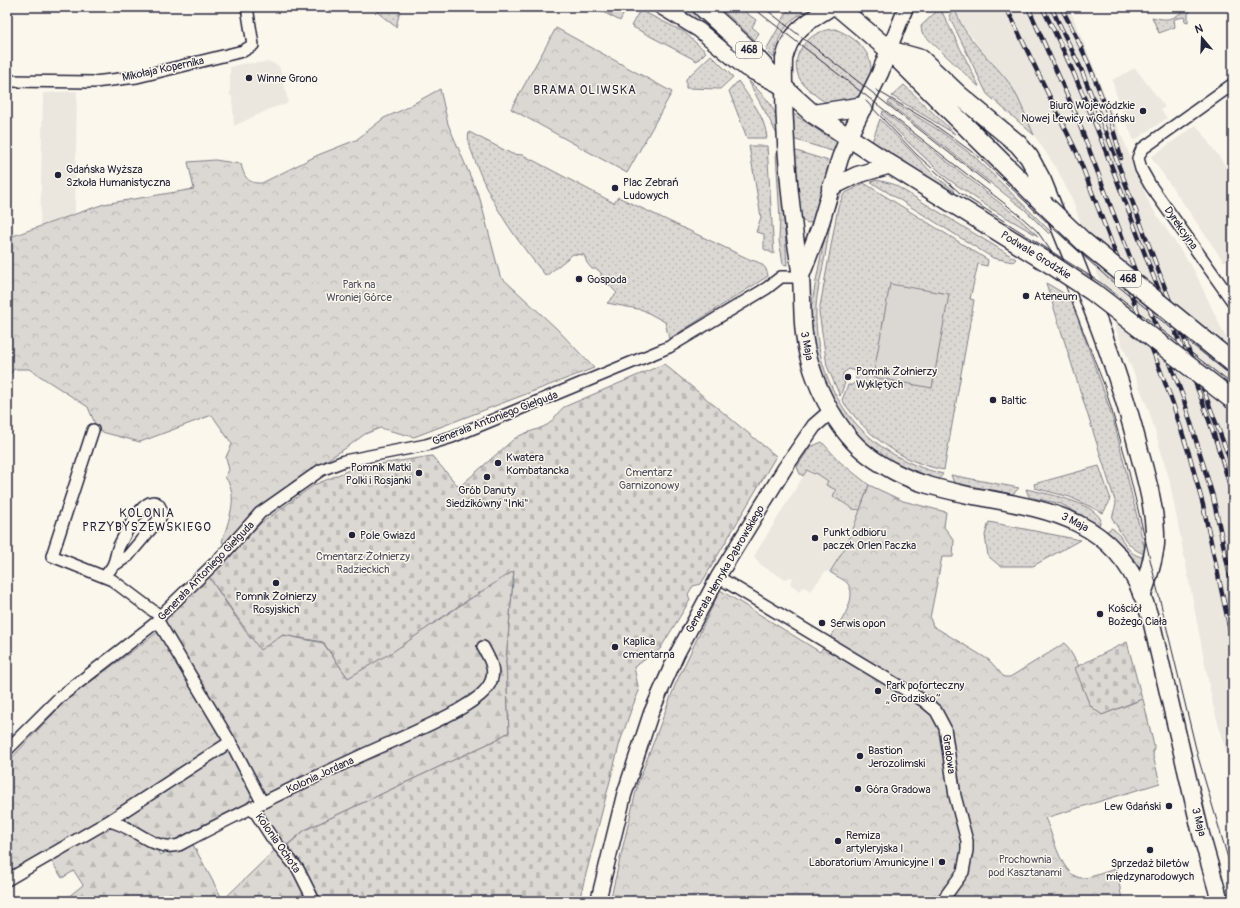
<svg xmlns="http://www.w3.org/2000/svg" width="1240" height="908" viewBox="0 0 1240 908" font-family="Pangolin,sans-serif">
	<defs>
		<pattern id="grass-dots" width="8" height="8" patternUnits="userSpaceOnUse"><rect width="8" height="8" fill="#dbd8d3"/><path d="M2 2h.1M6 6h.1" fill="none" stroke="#bcb9b6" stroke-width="1.8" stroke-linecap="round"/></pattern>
		<pattern id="forest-firs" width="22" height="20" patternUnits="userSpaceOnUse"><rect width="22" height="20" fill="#dbd8d3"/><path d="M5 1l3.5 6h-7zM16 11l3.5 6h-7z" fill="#bcb9b6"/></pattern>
		<pattern id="cemetery-stones" width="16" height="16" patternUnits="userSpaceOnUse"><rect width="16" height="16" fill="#dbd8d3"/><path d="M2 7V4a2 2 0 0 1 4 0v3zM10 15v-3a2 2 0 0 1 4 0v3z" fill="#bcb9b6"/></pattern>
		<pattern id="park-crowns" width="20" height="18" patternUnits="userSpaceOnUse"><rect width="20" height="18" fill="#dbd8d3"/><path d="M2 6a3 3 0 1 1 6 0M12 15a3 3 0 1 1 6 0" fill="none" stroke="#bcb9b6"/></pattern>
	</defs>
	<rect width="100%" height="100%" fill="#fbf7ec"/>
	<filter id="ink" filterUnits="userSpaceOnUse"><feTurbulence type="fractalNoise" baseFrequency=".025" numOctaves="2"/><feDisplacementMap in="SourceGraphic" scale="8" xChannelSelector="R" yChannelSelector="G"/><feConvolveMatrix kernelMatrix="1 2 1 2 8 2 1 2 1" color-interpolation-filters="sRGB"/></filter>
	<g filter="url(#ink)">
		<!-- built -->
		<path fill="#ebe7df" d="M955,7H1069L1150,205L1194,270L1233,353V777L1213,705L1169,478L1149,411L1116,329L1073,201L1057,169L1034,135L1011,87L970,35L958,18Z
			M270,62L279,66L288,100L287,104L272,108L234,126L232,96H230V67L241,64Z
			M1135,68L1165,107L1161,110L1167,118L1134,141L1121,110L1112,80Z
			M77,91L75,214L40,226L43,93Z
			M1196,125L1233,176V255L1224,262L1151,157Z
			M807,470L815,472L829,481L836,490L833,496L859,512L848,543L831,571L825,572L811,591L803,587L800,591L790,584L793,578L791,577L784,579L761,565L754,556Z"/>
		<!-- grass -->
		<path fill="url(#grass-dots)" stroke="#7e7d87" d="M380,7H401L396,27L377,12Z
			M675,7H687L720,36L718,38L687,13Z
			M719,7H738L756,20L752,27L759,33L755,40Z
			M790,7H816C791,15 777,33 774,58L766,50Z
			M945,7H955C960,36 996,63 1012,87C1021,102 1027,120 1034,135L987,94L949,16L952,12L949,9H946Z
			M1187,7H1193L1188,14V22L1185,21L1184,17L1174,19L1175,27L1159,33L1152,17C1168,21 1174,20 1187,7Z
			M940,8L979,86H978L922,33L921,26Z
			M640,10L684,32L706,52L697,61L631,26Z
			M835,29C866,41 885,68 858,96C854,100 847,101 842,102C830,105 823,102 814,94C810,90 805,87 801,81C786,57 809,29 835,29Z
			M711,55L733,77L720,89L686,88V79Z
			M738,81C750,99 765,116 767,138H747L729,91Z
			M749,81C772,104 777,107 779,140C771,119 758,102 749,81Z
			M904,85L955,134L892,96Z
			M890,100L940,131L975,157L1051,232L1049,234L1024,209L888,103Z
			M883,111L1015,215L1038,236L990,208L948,179L909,143L882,115Z
			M792,113L839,144L835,152L793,139Z
			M880,119L935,176L955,191L953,194L872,142Z
			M469,132L512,154L523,155L614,203L618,197L751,260C760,262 767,266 768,276L669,339L665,322L643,310L607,303L617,293L601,277V273L597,269H592L587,263L584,255L573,254L546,276C516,240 488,200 473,155C470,147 467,140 469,132Z
			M749,146H767L774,254L764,249V234L756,232L761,217Z
			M793,150L832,162L814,221L808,223L801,220Z
			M776,153H780L787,265L783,264L779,240L780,219Z
			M877,180L893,184L1016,259L1013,262L993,258L871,182Z
			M864,183L988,260L987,266L978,264L970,299L974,300L944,470C901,462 867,436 842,400L848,385H852L856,381V371L849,369L843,373V380L845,383L840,396L827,366L819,312L838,207L844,194Z
			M842,189L844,190C830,207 829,235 825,256C822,273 817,290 816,307C813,390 863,455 943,474L938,480L916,473L894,463L862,440L831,399L813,349L810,314L814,291L829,215L835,196Z
			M1046,283L1070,297L1102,386L1115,426L1146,554C1129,551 1120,531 1112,518L1116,504Z
			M822,442L840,462L869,485L860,510L853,509L833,496L836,490L826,485L828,481L816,473L814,474L807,470L803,476L800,474L797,467L810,447Z
			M1099,466L1110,497L1109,503L1103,513L1070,497L1035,488L1034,484Z
			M951,475L1019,488L1013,494L954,483Z
			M1026,489C1044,493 1093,502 1101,520L1099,525L1061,504L1029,497Z
			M989,522L1080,540L1033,566H1000L988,556L985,535Z
			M1112,528C1127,539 1123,555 1147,558L1142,571L1122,545L1107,531Z"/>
		<!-- forest -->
		<path fill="url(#forest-firs)" stroke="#7e7d87" d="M594,7H627L620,21Z
			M514,570L506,661L509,732L494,741L305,830L287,845L281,844L257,808L268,803L165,623L168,616L209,577L250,638L283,635L323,643L348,678C405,644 458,606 514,570Z
			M229,748L252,792L248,806L168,844L115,820Z
			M109,824L157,850L160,855L191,841L223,900L277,848L290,863L310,901H63L83,885L74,871L62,878L50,859Z"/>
		<!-- cemetery -->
		<path fill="url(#cemetery-stones)" stroke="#7e7d87" d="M664,364L776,456L701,584L693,586L688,594L690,600L660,649L634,667L639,691L631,710L620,742L579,901H316L309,886L311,881L308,875L302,871L288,845L305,830L494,741L509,732L506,661L514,571L457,607L394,651L348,678L323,642L283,635L260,650L209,577L261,523L314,485L354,468L432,456L459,487L514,439C524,432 536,431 547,425C553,422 557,412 564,407Z
			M1127,642L1142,699L1102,715L1090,706L1074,668Z"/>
		<!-- park -->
		<path fill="url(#park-crowns)" stroke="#7e7d87" d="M556,28L672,92L627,173L511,109Z
			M440,89L448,124L480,199L500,276L556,328L594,368L414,437L380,428L365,434L346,448L312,469L265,505L227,545L222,542C228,521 240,496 225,477L229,470L226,457L232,444L212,415L140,442L98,431L88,407L29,369H14L7,378V238L104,204L194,189L188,162L215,160L241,164C244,176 247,184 262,183L318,155L356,140L384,118L400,111Z
			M869,485L903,501L946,512L944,527L954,540L953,557H942L930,618L933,626L989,660L1004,677H1010L1065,643L1079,666L1075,668L1090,706L1102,715L1143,699L1154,746L1153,756L1160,783L1045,818C1053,833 1061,880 1084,878C1094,877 1106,871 1117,869L1122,901H610L638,783L676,683L720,590L820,652C829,637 861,602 848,584C844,579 835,576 830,572L848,543Z
			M162,629L226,742L7,878V763L66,700Z"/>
		<!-- pitch -->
		<path fill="#dbd8d3" stroke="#7e7d87" d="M890,284L949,294L932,388L873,377Z"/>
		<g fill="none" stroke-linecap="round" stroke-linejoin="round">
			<defs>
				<path id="minor" d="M7,81L94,82L137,77L243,51L253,45L247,7
					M1233,84L1142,149L1138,158L1141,169L1150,185L1233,302
					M93,430L52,556L112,580L160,616
					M105,577C107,573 110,570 112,567C116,561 116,552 119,546C124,536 150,481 162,511L160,518L128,556L113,566
					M718,577L924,701L936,711L945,728L955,796L967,841V850L963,872L942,901
					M158,621L235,750L262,802
					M7,750L60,697L158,621L160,616L221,557L260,513L321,470L344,461L426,445L452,437L669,347L767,288L781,277H801
					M252,807L272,838L298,869L314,901
					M109,821C135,826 152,852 179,845C237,814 296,786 356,758C390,742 427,728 460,709C471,702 486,694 491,681C496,669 489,658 483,647
					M7,880L109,821L230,742"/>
				<path id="tertiary" d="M661,7L699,30L746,69L778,85
					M889,50L906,7
					M598,901L624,795L651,713L677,654L718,577L785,468L814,426L830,412"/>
				<path id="secondary" d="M831,7C807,23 791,29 784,59C783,115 787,173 794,229C796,245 799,262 801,278C803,305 801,333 809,359C817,388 830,414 849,437C861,452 878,463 895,472C918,484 942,489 968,495C1041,509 1111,515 1142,595C1146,604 1149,614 1152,624L1201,834L1220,901
					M830,188L857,175L891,165
					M801,276L819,229L840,158L848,138L880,73L889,50"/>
				<path id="primary" d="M702,7L745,46L784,88L813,114L891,165L1052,265
					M838,7L889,50L1044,204
					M889,50L921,59L959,95L1018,144L1029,157L1042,181C1078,271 1117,361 1140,455C1148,484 1156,514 1155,544C1153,562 1148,577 1142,594
					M813,114L864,106
					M1217,350L1233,363"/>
			</defs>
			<!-- minor casing -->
			<use href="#minor" stroke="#22223b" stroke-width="14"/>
			<!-- tertiary casing -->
			<use href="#tertiary" stroke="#22223b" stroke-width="17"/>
			<!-- secondary casing -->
			<use href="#secondary" stroke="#22223b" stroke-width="19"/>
			<!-- primary casing -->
			<use href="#primary" stroke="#22223b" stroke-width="21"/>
			<!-- minor -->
			<use href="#minor" stroke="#fbf7ec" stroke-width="11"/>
			<!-- tertiary -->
			<use href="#tertiary" stroke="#fbf7ec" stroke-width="14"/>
			<!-- secondary -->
			<use href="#secondary" stroke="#fbf7ec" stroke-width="16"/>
			<!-- primary -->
			<use href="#primary" stroke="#fbf7ec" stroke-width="18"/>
			<!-- tram -->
			<path stroke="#22223b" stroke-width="1" d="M752,7L1018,214L1037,231L1053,254L1105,387L1125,456L1198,757L1233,875
				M763,7L989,184
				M876,90L932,123L979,157L1054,229L1109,279L1233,377
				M866,101L916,154L960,193L1101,283L1233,385"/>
			<defs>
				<path id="rail" d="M1006,7L1077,153L1172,401L1190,457L1203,505L1233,644
					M1028,7L1076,115L1183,397L1213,497L1233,590
					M1042,7C1086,91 1117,182 1151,270C1180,345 1213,420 1233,498
					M1051,7L1081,69L1103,124L1233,468
					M1061,7C1086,54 1108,106 1121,158"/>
			</defs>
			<!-- rail casing -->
			<use href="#rail" stroke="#22223b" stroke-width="4.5"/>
			<!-- rail -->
			<use href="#rail" stroke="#fbf7ec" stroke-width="3" stroke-dasharray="9" stroke-linecap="butt"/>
			<defs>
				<path id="primary-bridge" d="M1044,204L1084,242L1217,350
					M1052,265L1093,292L1233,400"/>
			</defs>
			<!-- primary-bridge casing -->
			<use href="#primary-bridge" stroke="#22223b" stroke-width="21" stroke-linecap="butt"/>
			<!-- primary-bridge -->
			<use href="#primary-bridge" stroke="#fbf7ec" stroke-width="18"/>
		</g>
	</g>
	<!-- markers -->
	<g fill="#22223b" stroke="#fbf7ec" stroke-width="1.5">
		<circle cx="249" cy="78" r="4"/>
		<circle cx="1143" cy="111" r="4"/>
		<circle cx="58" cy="175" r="4"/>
		<circle cx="615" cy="188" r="4"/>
		<circle cx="579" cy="279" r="4"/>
		<circle cx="1026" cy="296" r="4"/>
		<circle cx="848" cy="377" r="4"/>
		<circle cx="993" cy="400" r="4"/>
		<circle cx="498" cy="463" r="4"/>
		<circle cx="419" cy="473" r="4"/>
		<circle cx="487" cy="477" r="4"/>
		<circle cx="352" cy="535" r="4"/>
		<circle cx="815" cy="538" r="4"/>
		<circle cx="276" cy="583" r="4"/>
		<circle cx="1100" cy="614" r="4"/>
		<circle cx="822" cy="623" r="4"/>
		<circle cx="615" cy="647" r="4"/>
		<circle cx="878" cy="691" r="4"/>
		<circle cx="860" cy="756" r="4"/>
		<circle cx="858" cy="789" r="4"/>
		<circle cx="1169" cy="806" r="4"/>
		<circle cx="838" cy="841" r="4"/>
		<circle cx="1150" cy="850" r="4"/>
		<circle cx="942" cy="862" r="4"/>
	</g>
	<g text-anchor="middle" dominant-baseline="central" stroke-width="3" stroke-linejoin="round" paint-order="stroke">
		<!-- shield labels -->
		<g fill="#fbf7ec" stroke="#636270" stroke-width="1">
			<rect x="736" y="42" width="26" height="16" rx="3"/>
			<rect x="1115" y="271" width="26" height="16" rx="3"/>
		</g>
		<g font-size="10" font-weight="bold" fill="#22223b">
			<text x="749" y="50">468</text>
			<text x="1128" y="279">468</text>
		</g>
		<!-- street labels -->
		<g font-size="11" fill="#22223b" stroke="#fbf7ec">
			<text transform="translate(163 69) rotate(-12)">Mikołaja Kopernika</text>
			<text transform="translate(1181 228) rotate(55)">Dyrekcyjna</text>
			<text transform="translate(1036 255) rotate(32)">Podwale Grodzkie</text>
			<text transform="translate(807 346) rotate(79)">3 Maja</text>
			<text transform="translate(495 418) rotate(-21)">Generała Antoniego Giełguda</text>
			<text transform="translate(1075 522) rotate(27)">3 Maja</text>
			<text transform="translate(725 569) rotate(-60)">Generała Henryka Dąbrowskiego</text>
			<text transform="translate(206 571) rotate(-46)">Generała Antoniego Giełguda</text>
			<text transform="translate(949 754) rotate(82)">Gradowa</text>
			<text transform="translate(320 775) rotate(-25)">Kolonia Jordana</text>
			<text transform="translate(1199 822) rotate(76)">3 Maja</text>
			<text transform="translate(278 843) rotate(55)">Kolonia Ochota</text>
		</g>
		<!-- poi labels -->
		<g font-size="11" fill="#22223b" stroke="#fbf7ec" text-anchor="start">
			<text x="257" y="78">Winne Grono</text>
			<text x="1135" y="105" text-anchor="end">Biuro Wojewódzkie<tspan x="1135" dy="13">Nowej Lewicy w Gdańsku</tspan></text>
			<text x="66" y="169">Gdańska Wyższa<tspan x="66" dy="13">Szkoła Humanistyczna</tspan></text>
			<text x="623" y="182">Plac Zebrań<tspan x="623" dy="13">Ludowych</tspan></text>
			<text x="587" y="279">Gospoda</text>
			<text x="1034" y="296">Ateneum</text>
			<text x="856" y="371">Pomnik Żołnierzy<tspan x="856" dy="13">Wyklętych</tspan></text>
			<text x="1001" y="400">Baltic</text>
			<text x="506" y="457">Kwatera<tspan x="506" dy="13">Kombatancka</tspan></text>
			<text x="411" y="467" text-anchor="end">Pomnik Matki<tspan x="411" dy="13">Polki i Rosjanki</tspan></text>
			<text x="487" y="490" text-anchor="middle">Grób Danuty<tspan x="487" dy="13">Siedzikówny "Inki"</tspan></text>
			<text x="823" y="532">Punkt odbioru<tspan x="823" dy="13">paczek Orlen Paczka</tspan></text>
			<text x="360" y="535">Pole Gwiazd</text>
			<text x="276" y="596" text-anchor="middle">Pomnik Żołnierzy<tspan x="276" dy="13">Rosyjskich</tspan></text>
			<text x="1108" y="608">Kościół<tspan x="1108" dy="13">Bożego Ciała</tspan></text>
			<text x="830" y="623">Serwis opon</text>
			<text x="623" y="641">Kaplica<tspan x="623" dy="13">cmentarna</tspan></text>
			<text x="886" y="685">Park poforteczny<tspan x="886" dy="13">„Grodzisko”</tspan></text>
			<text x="868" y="750">Bastion<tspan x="868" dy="13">Jerozolimski</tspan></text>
			<text x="866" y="789">Góra Gradowa</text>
			<text x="1161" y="806" text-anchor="end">Lew Gdański</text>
			<text x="846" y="835">Remiza<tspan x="846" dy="13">artyleryjska I</tspan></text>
			<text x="934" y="862" text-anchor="end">Laboratorium Amunicyjne I</text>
			<text x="1150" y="863" text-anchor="middle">Sprzedaż biletów<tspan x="1150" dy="13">międzynarodowych</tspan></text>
		</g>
		<!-- park labels -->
		<g font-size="11" fill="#505061" stroke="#fbf7ec">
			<text x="359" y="284">Park na<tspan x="359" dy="13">Wroniej Górce</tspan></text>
			<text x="649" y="472">Cmentarz<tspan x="649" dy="13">Garnizonowy</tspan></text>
			<text x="363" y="556">Cmentarz Żołnierzy<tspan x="363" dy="13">Radzieckich</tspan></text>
			<text x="1025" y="859">Prochownia<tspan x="1025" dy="13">pod Kasztanami</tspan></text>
		</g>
		<!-- neighbourhood labels -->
		<g font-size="12" letter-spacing="1" fill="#22223b" stroke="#fbf7ec">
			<text x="585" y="90">BRAMA OLIWSKA</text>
			<text x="147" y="513">KOLONIA<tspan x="147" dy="14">PRZYBYSZEWSKIEGO</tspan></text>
		</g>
	</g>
	<!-- margin -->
	<rect width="1240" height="908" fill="none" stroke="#fbf7ec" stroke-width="24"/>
	<rect x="12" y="12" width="1216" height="884" fill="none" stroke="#22223b" stroke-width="1.5" filter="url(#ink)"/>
	<!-- north arrow -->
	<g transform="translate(1202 38) rotate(341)" stroke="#fbf7ec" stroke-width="3" paint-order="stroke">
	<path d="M0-3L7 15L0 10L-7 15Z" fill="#22223b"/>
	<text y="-6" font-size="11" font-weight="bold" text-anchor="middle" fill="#22223b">N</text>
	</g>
</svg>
